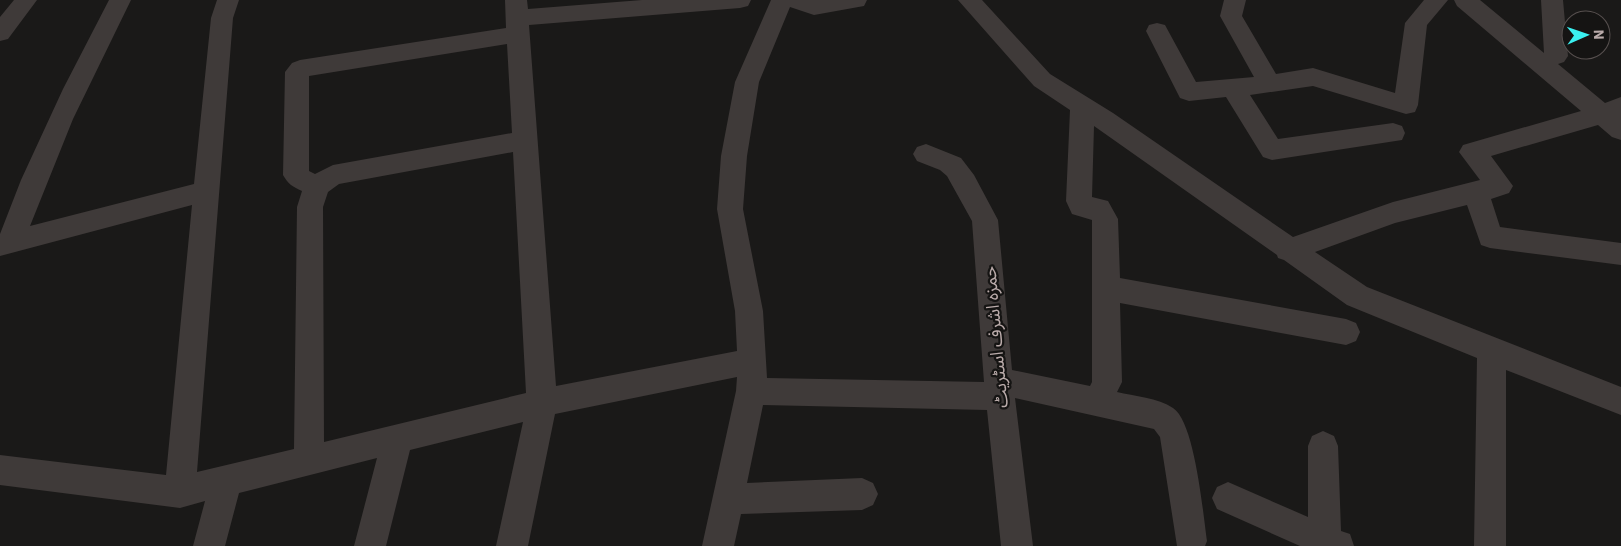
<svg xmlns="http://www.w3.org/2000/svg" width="1621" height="546" viewBox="0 0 1621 546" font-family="'IBM Plex Sans','Noto Sans Arabic',sans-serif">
	<rect width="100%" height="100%" fill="#1a1918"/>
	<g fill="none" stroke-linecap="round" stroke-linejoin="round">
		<!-- street -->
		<path fill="#3f3a39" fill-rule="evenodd" d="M14,0H37L8,39L0,41V17Z
			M109,0H131L73,119L30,226L194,184L211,18L217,0H239L233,18L197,472L294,449L297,207L302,191C293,187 288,184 283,175L285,72L292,63L300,60L506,28L505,0H527L528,9L642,0H751L748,6L740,8L529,25L556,386L737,351L735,311L717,209L721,156L735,82L771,0H867L864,6L814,15L790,7L759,82L747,156L743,209L763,311L767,378L984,382L972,221L947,176L940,170L917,161L913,154L917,147L926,144L961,158L974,175L998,220L1012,370L1090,386L1092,382V220L1072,214L1066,201L1070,110L1034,86L958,0H982L1050,74L1113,113L1293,237L1393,202L1480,180L1459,152L1463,145L1581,111L1457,6L1454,0H1480L1544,53L1541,0H1563L1568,56L1564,62L1558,64L1605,103L1621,97V140L1612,137L1598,125L1491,156L1513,186L1509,193L1491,199L1500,227L1621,243V265L1490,248L1481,245L1467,205L1395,223L1315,252L1367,287L1621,387V415L1506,370V546H1474L1477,358L1347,305L1284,260L1278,258L1277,255L1094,126L1092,197L1108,201L1118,219L1120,278L1346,319L1356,323L1360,332L1356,341L1346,345L1120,303L1122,382L1117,392C1134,396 1158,398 1173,408C1195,422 1203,514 1207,541L1205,546H1177L1160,437L1154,429L1015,398L1033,546H1001L987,410L763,405L747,483L862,478L873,483L878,494L873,505L862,510L741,514L734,546H702L736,391L737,377L555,414L528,546H496L523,422L410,450L386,546H354L377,458L239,493L225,546H193L205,501L180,508L0,485V455L166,475L192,205L0,256V234L21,180L63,89ZM507,44L512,133L333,165L315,174L309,171V76ZM513,152L526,393L324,442L323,207L328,192L339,184Z
			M1224,0H1246L1242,16L1276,74L1313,68L1395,93L1405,23L1424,0H1448L1427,25L1418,105L1415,112L1406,114L1313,86L1250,95L1278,139L1393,123L1402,126L1405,133L1402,140L1272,160L1263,157L1226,97L1189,101L1180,98L1146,31L1149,25L1157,23L1165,25L1196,82L1254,77L1220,16Z
			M1323,431L1334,436L1338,446L1341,531L1350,534L1354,546H1300L1217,509L1212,498L1217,487L1228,482L1308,517V446L1312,436Z"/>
	</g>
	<g text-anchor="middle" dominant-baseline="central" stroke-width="4.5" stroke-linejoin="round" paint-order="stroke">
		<!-- street labels -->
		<g font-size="18" fill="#baabaa" stroke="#151413">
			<text transform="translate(995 337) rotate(-95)">حمزہ اشرف اسٹریٹ</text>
		</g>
	</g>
	<!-- north arrow -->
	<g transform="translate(1586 35) rotate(88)"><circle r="24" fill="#151413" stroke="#57504f"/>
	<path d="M0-4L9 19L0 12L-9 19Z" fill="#3af0f0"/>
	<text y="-8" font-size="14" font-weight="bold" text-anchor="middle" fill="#baabaa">N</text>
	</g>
</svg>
